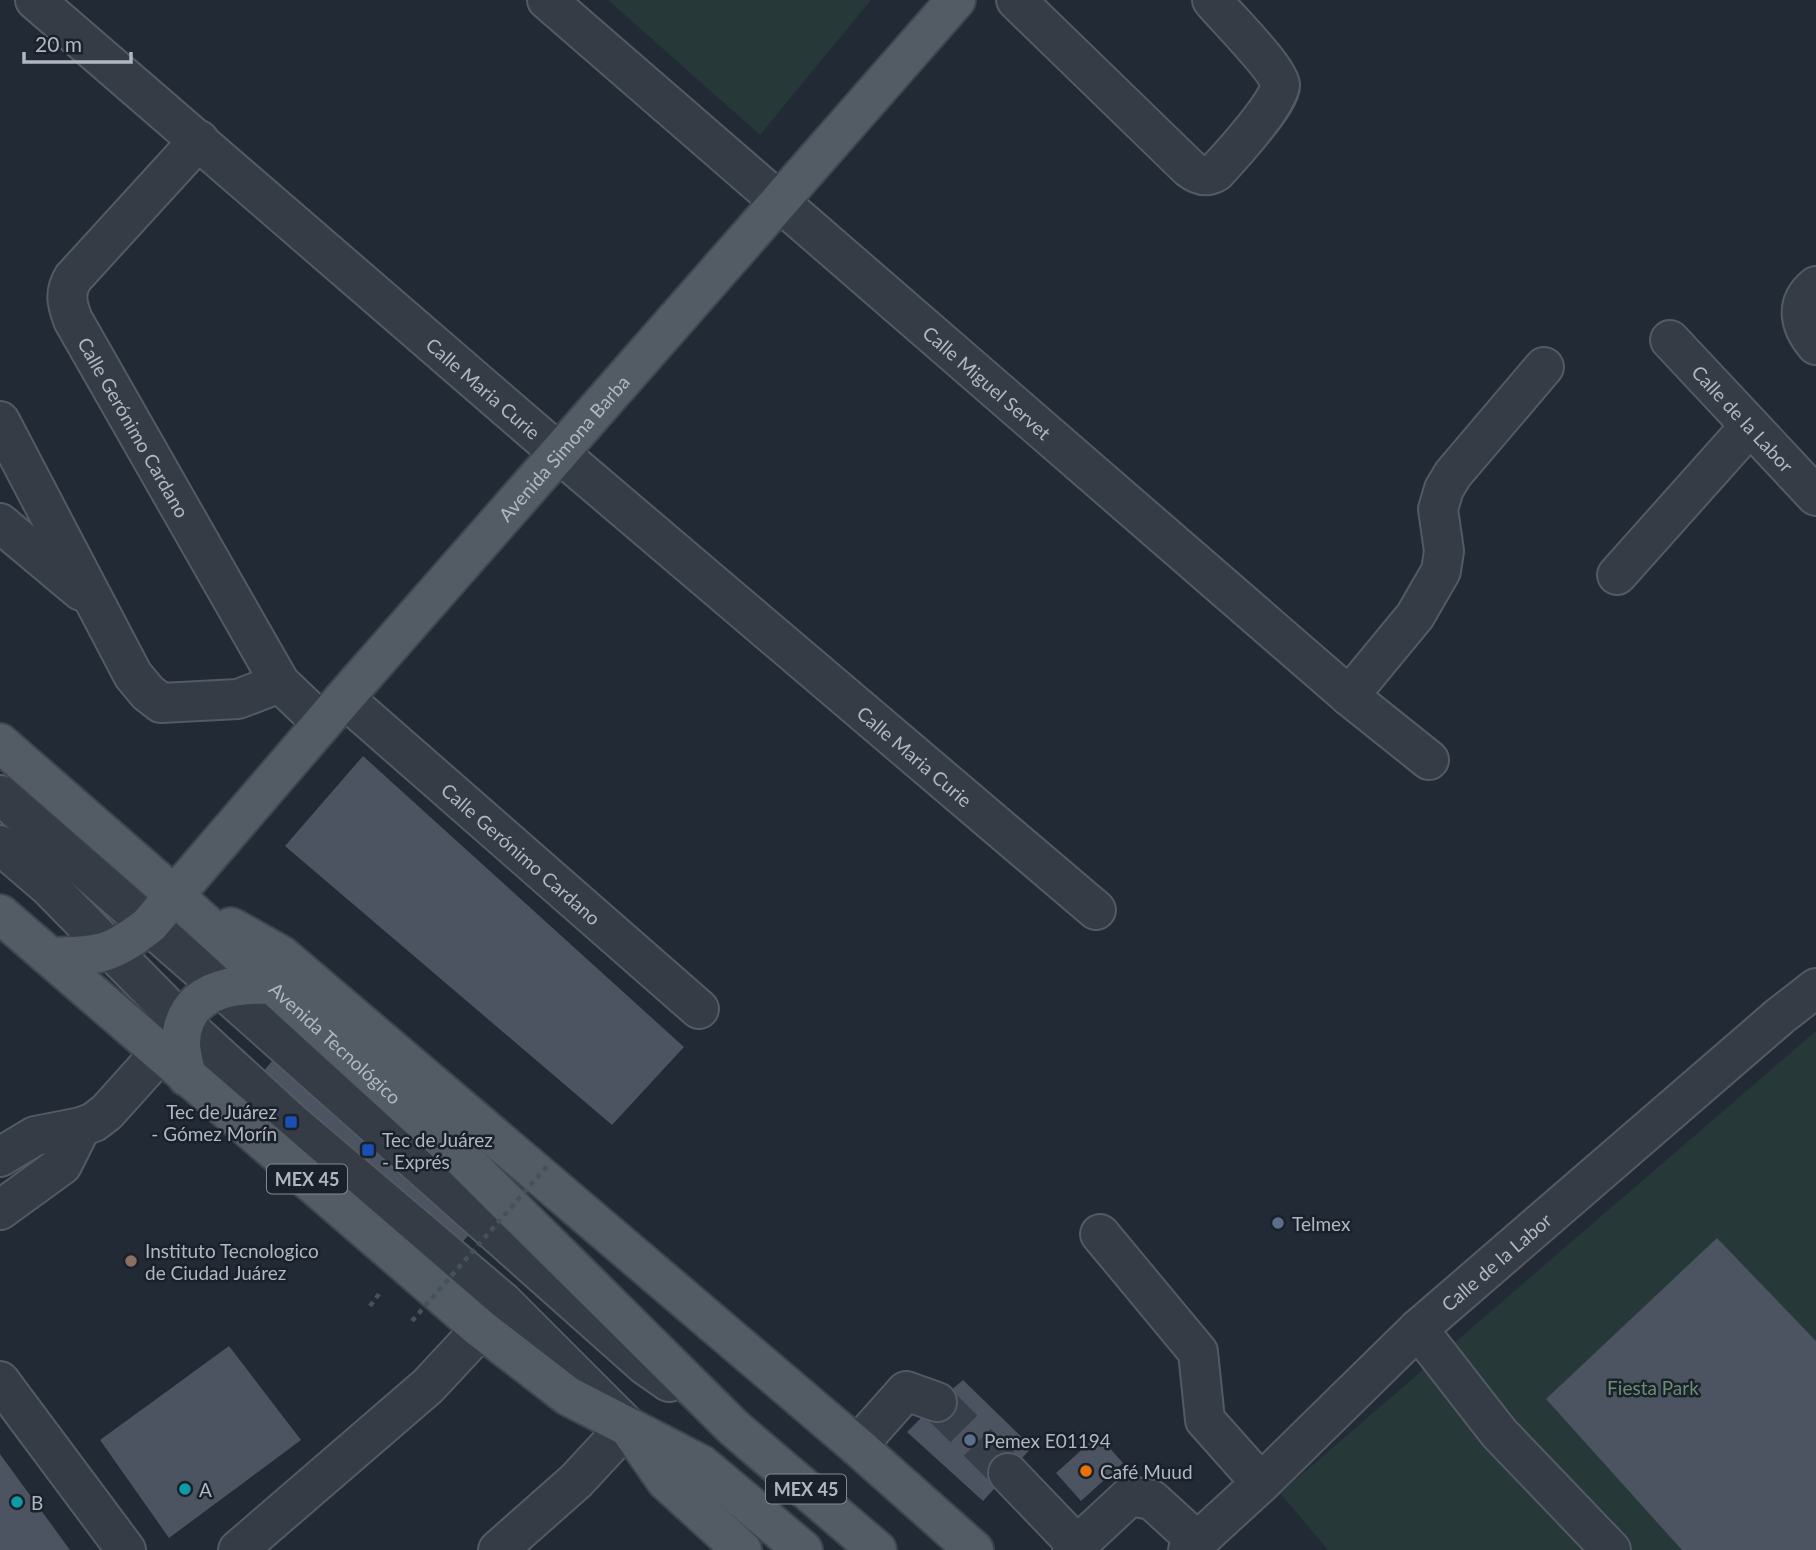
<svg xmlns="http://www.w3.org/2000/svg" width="1816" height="1550" viewBox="0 0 1816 1550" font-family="Lato,sans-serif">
	<rect width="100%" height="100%" fill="#222a35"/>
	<!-- green -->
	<path fill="#273838" d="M608,0H871L760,135Z
		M1816,1031V1550H1328L1280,1493Z"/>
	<!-- building -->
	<path fill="#4b5460" d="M363,756L684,1047L612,1125L285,846Z
		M277,1055L475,1228L459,1246L262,1073Z
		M1717,1238L1816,1341V1550H1682L1546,1399Z
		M229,1346L301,1440L169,1538L100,1440Z
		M963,1380L1032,1447L983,1501L907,1432L937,1402Z
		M1098,1435L1123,1463L1081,1501L1056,1473Z
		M0,1454L70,1550H0Z"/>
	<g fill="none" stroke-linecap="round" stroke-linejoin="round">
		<!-- minor-tunnel -->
		<path stroke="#373f4a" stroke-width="38" stroke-dasharray="38 19" stroke-linecap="butt" d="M937,1402L1008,1473"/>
		<defs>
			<g id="minor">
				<path id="s1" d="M35,0L559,453L1096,910"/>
				<path id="s2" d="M547,0L1349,696L1429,760"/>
				<path d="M1016,0L1189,168C1199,176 1206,178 1216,172C1229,158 1282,100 1280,85C1278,68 1225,16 1212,0"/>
				<path id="s3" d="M199,140L73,278C64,293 67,304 73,320L280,683L322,723"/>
				<path d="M1816,286C1794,304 1800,326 1816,345"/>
				<path id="s4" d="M1670,340L1816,496"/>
				<path d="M0,421L133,675L148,693L161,703L238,699L280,683"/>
				<path d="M0,523L81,591"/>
				<path d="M1617,575L1750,426"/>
				<path d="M1349,696L1415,616L1441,571L1444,551L1438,509L1444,489L1453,474L1544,367"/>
				<path id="s5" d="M344,698L699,1009"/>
				<path d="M0,795L222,989L646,1366L669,1382"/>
				<path d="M0,845L48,886L184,1024L291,1122L503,1302L627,1426L576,1481L498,1550"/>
				<path d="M0,1157L35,1136L81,1127L94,1122L107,1112L160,1053"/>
				<path d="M0,1210L62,1165L81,1127"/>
				<path d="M1100,1234L1198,1352L1205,1420L1261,1483"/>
				<path d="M1418,1329L1499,1433L1611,1550"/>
				<path d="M0,1381L126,1550"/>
				<path d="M857,1446L906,1391L937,1402"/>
				<path d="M1008,1473L1077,1545"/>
				<path d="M238,1550L428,1386L481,1329"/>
				<path d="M1072,1550L1130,1496L1152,1500L1197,1541"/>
				<path id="s6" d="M1188,1550L1261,1483L1418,1329L1780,1016L1816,988"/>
			</g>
			<g id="major">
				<path id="s7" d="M0,743L174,895L456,1152L734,1428L877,1550"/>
				<path d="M0,914L481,1329L568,1396L702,1465L803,1550"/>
				<path d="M231,927L281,955L857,1446L974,1550"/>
				<path id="s8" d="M51,957C99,955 110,956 149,925L344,698L956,0"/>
				<path d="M187,1077C185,1066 181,1054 181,1043C182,991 230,983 271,985"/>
				<path d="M631,1431L666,1481L742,1550"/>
			</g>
		</defs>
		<!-- minor casing -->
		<use href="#minor" stroke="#535a63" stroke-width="42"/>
		<!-- major casing -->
		<use href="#major" stroke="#3f454f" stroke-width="42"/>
		<!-- path -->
		<path stroke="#445355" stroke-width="4.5" stroke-dasharray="5 5" stroke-linecap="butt" d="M370,1306L379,1294L381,1296"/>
		<!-- minor -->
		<use href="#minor" stroke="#353c46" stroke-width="38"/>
		<!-- major -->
		<use href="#major" stroke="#535b65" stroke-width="38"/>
		<!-- path-bridge -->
		<path stroke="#445355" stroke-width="4.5" stroke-dasharray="5 5" stroke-linecap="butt" d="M412,1321L548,1165"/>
	</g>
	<!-- markers -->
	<g fill="#1a4fb4" stroke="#1b212a" stroke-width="2.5">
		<rect x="284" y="1115" width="14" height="14" rx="3.5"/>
		<rect x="361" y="1143" width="14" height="14" rx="3.5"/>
	</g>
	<g fill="#5c6f8a" stroke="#1b212a" stroke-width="2.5">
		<circle cx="1278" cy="1223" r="7"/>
		<circle cx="970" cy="1440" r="7"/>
	</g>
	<circle fill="#8d6e63" stroke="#1b212a" stroke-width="2.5" cx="131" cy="1261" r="7"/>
	<circle fill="#e8710a" stroke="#1b212a" stroke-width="2.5" cx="1086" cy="1471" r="7"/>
	<g fill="#0f9aa8" stroke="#1b212a" stroke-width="2.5">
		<circle cx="185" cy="1489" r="7"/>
		<circle cx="17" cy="1502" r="7"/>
	</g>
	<g text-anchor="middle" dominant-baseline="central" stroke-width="5" stroke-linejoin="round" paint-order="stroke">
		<!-- shield labels -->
		<g fill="#1b212a" stroke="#838a94" stroke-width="2">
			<rect x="267" y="1164.5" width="80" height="29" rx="5"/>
			<rect x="766" y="1474.5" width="80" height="29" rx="5"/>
		</g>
		<g font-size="18" font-weight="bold" fill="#b0b7c2">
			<text x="307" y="1179">MEX 45</text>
			<text x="806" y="1489">MEX 45</text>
		</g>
		<!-- street labels -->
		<g font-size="19" fill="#b0b7c2" stroke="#1b212a">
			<text stroke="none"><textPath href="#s2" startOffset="583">Calle Miguel Servet</textPath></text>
			<text stroke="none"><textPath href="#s1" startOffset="593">Calle Maria Curie</textPath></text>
			<text stroke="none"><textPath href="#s4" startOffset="107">Calle de la Labor</textPath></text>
			<text stroke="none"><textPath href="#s3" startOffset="354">Calle Gerónimo Cardano</textPath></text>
			<text stroke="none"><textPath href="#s8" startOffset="738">Avenida Simona Barba</textPath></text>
			<text stroke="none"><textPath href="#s1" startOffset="1160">Calle Maria Curie</textPath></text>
			<text stroke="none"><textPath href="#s5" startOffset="236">Calle Gerónimo Cardano</textPath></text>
			<text stroke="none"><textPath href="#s7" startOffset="450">Avenida Tecnológico</textPath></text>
			<text stroke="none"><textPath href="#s6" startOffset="422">Calle de la Labor</textPath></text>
		</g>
		<!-- poi labels -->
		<g font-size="19" fill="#b0b7c2" stroke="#1b212a" text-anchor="start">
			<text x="277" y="1111" text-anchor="end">Tec de Juárez<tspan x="277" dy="22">- Gómez Morín</tspan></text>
			<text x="382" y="1139">Tec de Juárez<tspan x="382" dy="22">- Exprés</tspan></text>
			<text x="1292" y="1223">Telmex</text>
			<text x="145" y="1250">Instituto Tecnologico<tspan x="145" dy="22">de Ciudad Juárez</tspan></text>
			<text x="984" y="1440">Pemex E01194</text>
			<text x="1100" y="1471">Café Muud</text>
			<text x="199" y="1489">A</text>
			<text x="31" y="1502">B</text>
		</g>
		<!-- park labels -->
		<g font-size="19" fill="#6a9073" stroke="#1b212a">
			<text x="1653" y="1387">Fiesta Park</text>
		</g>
	</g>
	<!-- scale -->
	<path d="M24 52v10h107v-10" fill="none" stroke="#b0b7c2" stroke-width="3.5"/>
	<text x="35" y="52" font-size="21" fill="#b0b7c2" stroke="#1b212a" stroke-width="5" paint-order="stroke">20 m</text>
</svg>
